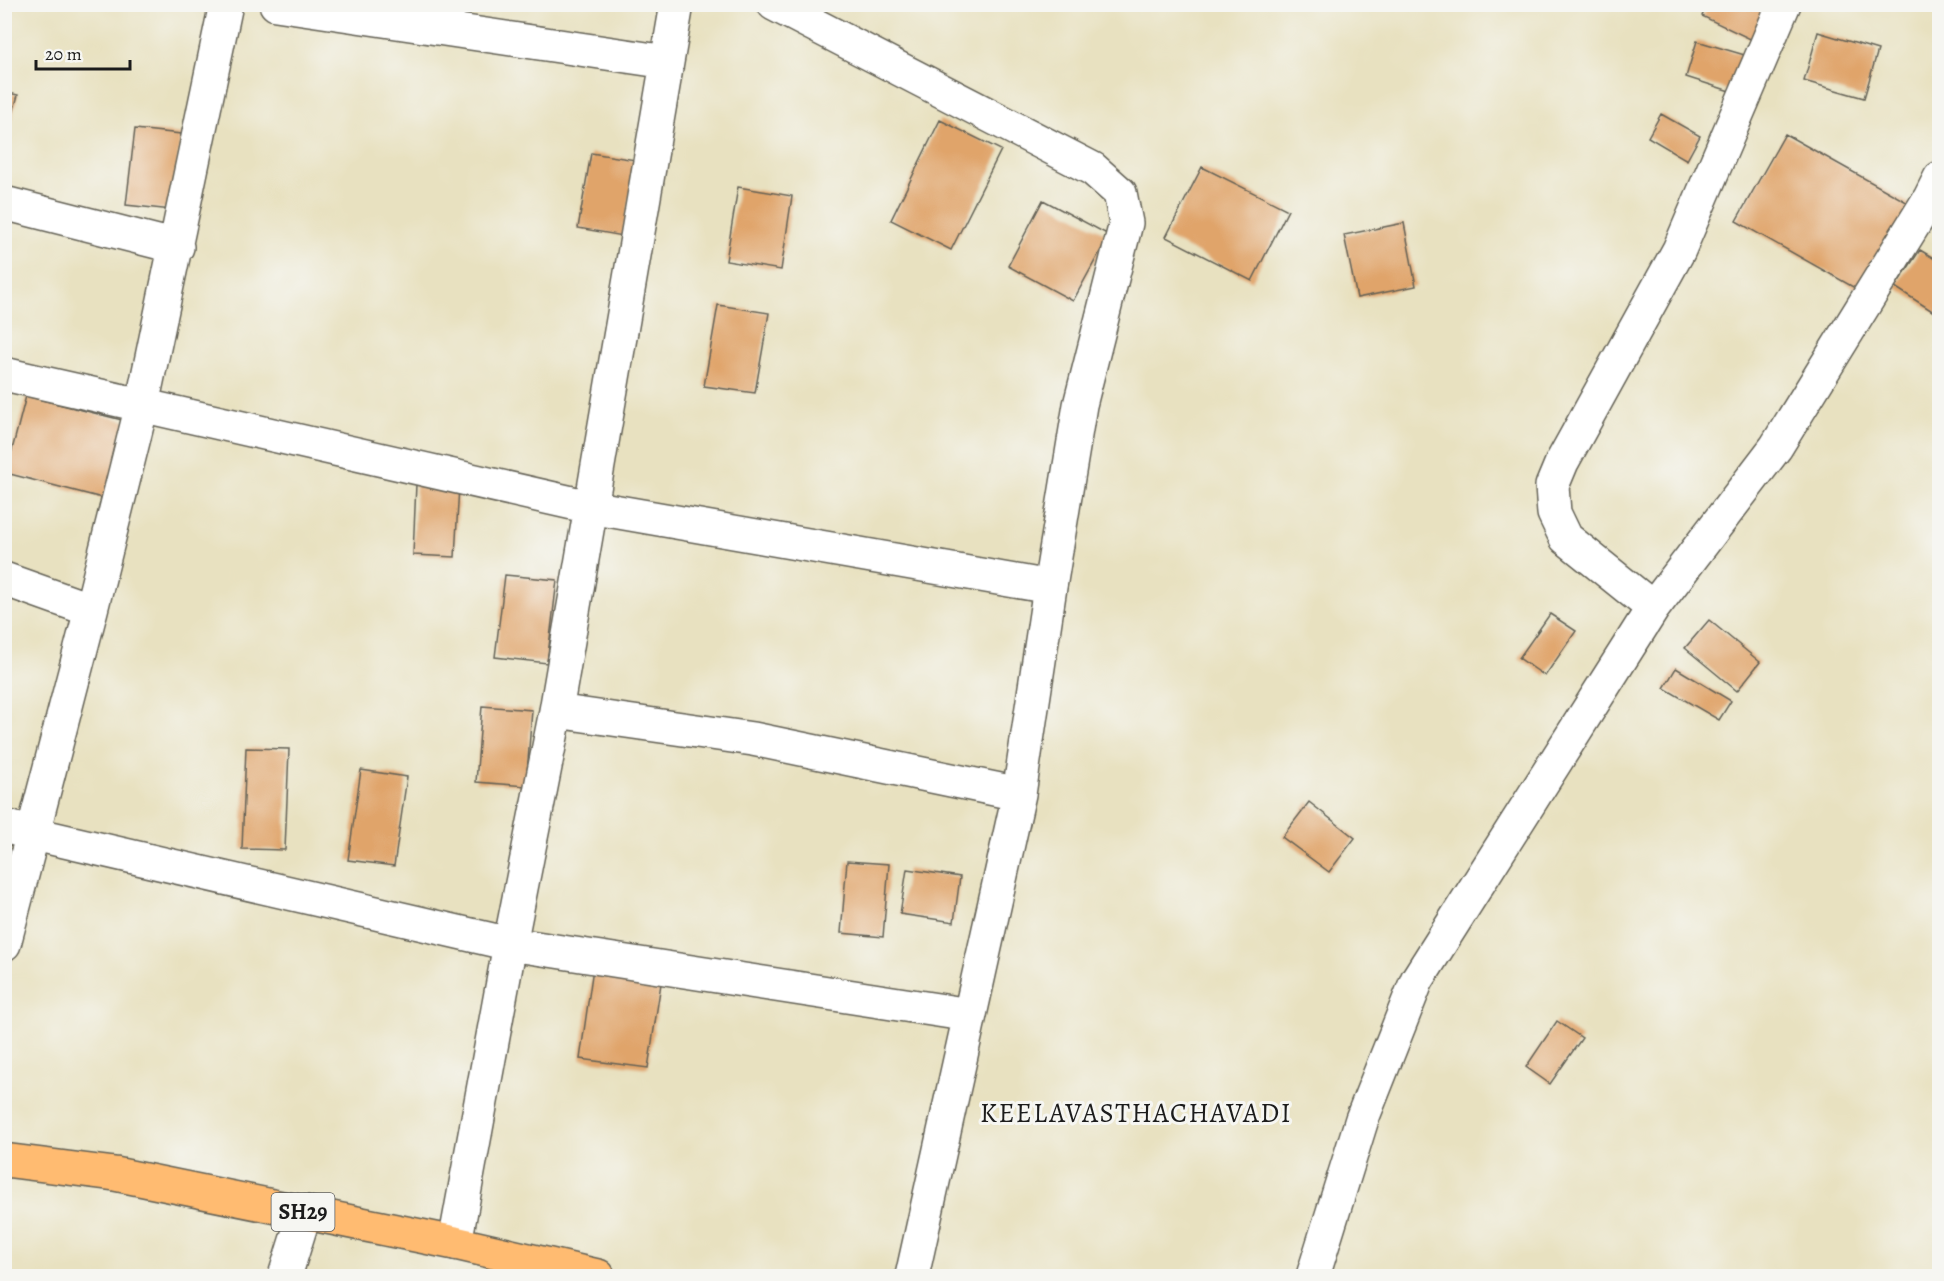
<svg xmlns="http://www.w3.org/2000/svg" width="1944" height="1281" viewBox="0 0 1944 1281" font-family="Alegreya,serif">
	<rect width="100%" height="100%" fill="#f6f6f2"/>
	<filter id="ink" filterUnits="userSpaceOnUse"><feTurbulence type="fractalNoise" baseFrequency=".0167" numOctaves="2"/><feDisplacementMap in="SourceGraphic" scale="12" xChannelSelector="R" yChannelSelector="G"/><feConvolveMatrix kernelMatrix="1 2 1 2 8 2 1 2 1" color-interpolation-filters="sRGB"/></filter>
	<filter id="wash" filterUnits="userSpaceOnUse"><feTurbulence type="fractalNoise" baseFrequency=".008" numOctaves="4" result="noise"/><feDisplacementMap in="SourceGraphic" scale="24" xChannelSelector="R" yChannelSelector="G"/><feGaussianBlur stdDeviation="1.35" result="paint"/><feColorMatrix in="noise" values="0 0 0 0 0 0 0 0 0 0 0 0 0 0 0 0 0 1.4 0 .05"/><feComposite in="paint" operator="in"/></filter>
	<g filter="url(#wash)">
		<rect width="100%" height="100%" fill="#e8e1c0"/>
		<g id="blocks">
			<!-- building -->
			<path fill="#e0a46a" d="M1708,4H1765L1779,11L1763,45L1702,16Z
				M1818,32L1878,50L1864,98L1804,81Z
				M1697,41L1748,56L1736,93L1686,77Z
				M4,92L18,95L5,142H4Z
				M1661,114L1700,136L1687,160L1648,137Z
				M940,120L1001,150L951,250L891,220Z
				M135,129L181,134L172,210L126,205Z
				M1785,134L1912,205L1862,292L1736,221Z
				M591,153L636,160L623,236L578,228Z
				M1202,167L1288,210L1252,281L1166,237Z
				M738,187L792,196L781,270L726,261Z
				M1043,200L1109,235L1073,301L1008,266Z
				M1404,223L1416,286L1357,298L1344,235Z
				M1920,250L1940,262V316L1895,287Z
				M718,305L769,313L755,393L704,386Z
				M26,396L130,422L110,500L6,473Z
				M416,484L459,486L455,557L413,555Z
				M505,575L557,580L547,663L495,657Z
				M1550,614L1576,631L1545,676L1519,658Z
				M1709,620L1760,662L1737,691L1685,648Z
				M1676,668L1731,701L1719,720L1664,688Z
				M482,706L532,710L526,786L476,782Z
				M246,748L289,749L285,850L242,849Z
				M361,770L407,777L394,866L348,860Z
				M1309,802L1355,838L1329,872L1282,837Z
				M847,861L889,864L883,937L841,933Z
				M907,869L960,877L954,922L900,914Z
				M593,968L662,977L648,1068L580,1059Z
				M1557,1021L1582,1038L1550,1084L1526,1067Z"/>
		</g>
	</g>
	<g filter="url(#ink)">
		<use href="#blocks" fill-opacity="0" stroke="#636155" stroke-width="1.5"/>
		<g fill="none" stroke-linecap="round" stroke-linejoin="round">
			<defs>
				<path id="minor" d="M276,4L667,62
					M774,4L1093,169L1120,193L1126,223L1080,405L1050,587L1019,794L912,1276
					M4,203L177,247
					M4,374L590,507L1050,587
					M4,579L91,610
					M1653,608L1566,538L1554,513L1552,486L1562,462L1679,250L1784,4
					M556,711L753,739L1019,794
					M4,826L34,834L510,944L970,1015
					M4,944L91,610L142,405L226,4
					M455,1243L510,944L556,711L677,4
					M285,1276L305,1212
					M1313,1276L1362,1119L1417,980L1653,608L1776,447L1930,198L1940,178"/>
				<path id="primary" d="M4,1160L115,1174L455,1243L598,1276"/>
			</defs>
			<!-- minor casing -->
			<use href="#minor" stroke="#636155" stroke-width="36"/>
			<!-- primary casing -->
			<use href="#primary" stroke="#636155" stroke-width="36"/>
			<!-- minor -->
			<use href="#minor" stroke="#fff" stroke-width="33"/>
			<!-- primary -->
			<use href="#primary" stroke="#ffbb71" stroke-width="33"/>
		</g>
	</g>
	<g text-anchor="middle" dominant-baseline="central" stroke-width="6" stroke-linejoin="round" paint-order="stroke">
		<!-- shield labels -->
		<rect fill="#f6f6f2" stroke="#5d5d5c" stroke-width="1.5" x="271.5" y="1193" width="63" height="38" rx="4.5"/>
		<g font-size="22" font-weight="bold" fill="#1c1c1c">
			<text x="303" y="1212">SH29</text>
		</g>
		<!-- quarter labels -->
		<g font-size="27" letter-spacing="1.5" fill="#1c1c1c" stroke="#f6f6f2">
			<text x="1136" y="1113">KEELAVASTHACHAVADI</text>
		</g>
	</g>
	<!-- margin -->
	<rect width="1944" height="1281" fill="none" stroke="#f6f6f2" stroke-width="24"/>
	<!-- scale -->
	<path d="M36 60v9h94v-9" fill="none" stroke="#1c1c1c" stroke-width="3"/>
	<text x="45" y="60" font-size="18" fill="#1c1c1c" stroke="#f6f6f2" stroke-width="4.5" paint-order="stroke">20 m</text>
</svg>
